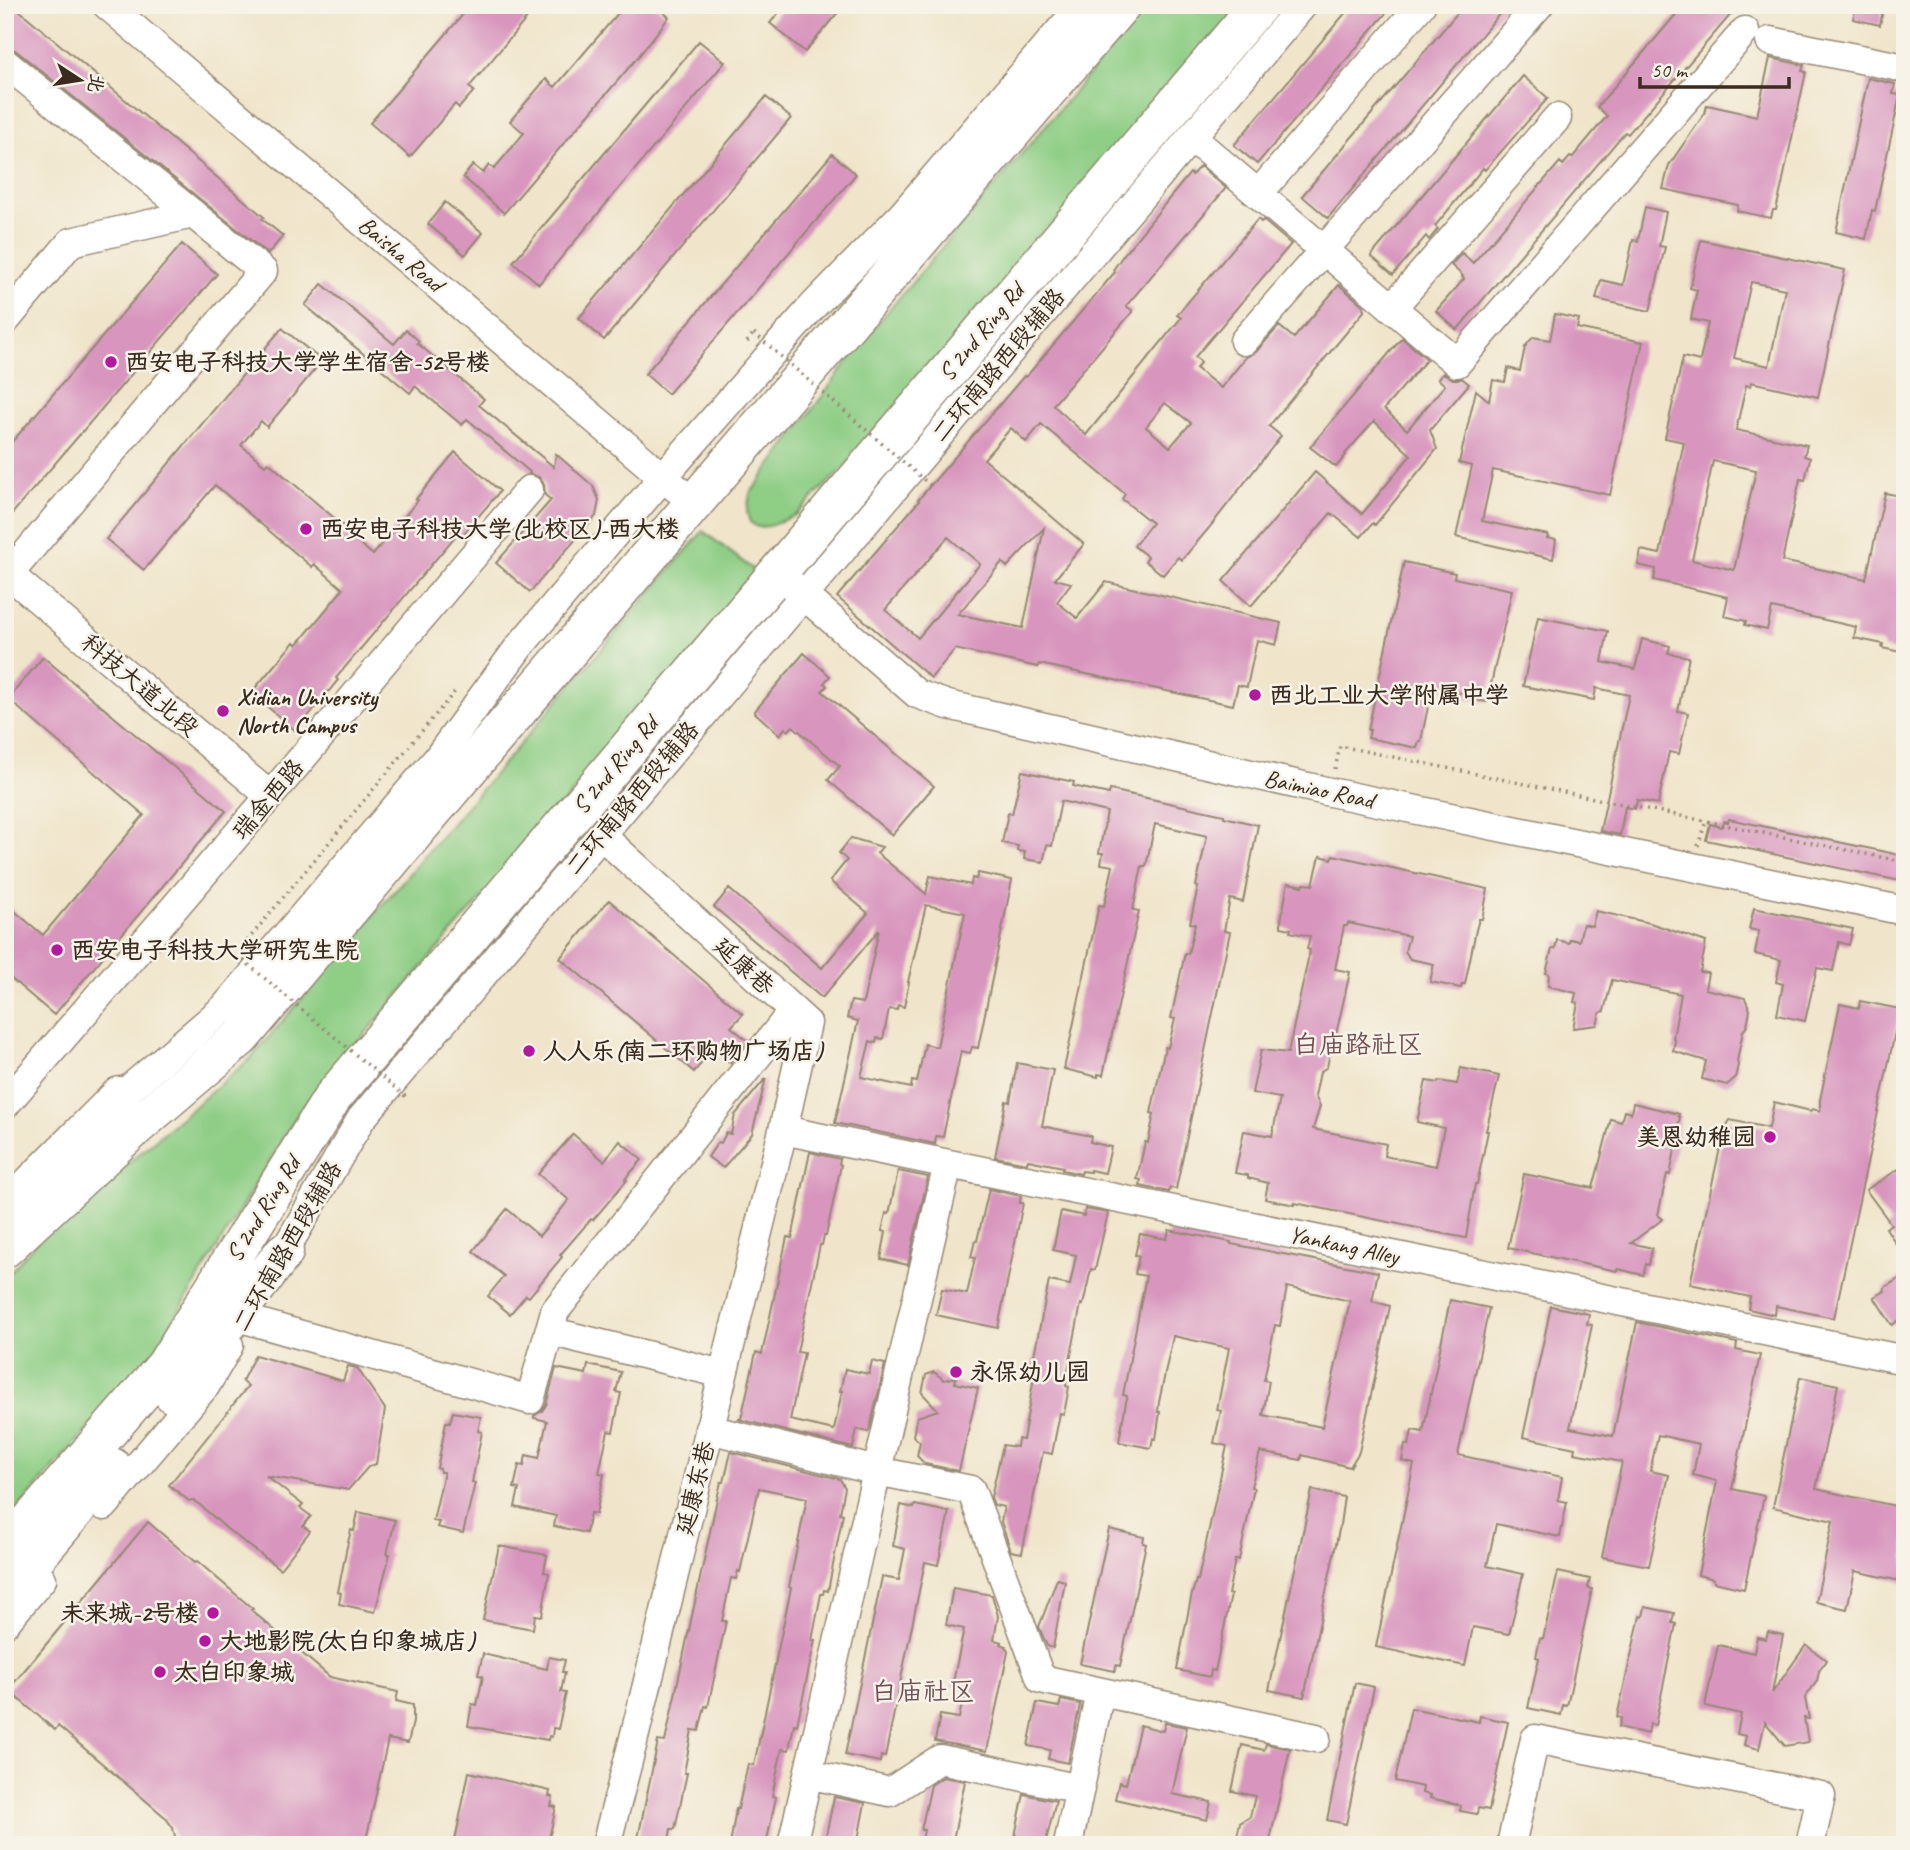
<svg xmlns="http://www.w3.org/2000/svg" width="1910" height="1850" viewBox="0 0 1910 1850" font-family="Caveat,'LXGW WenKai TC',sans-serif">
	<rect width="100%" height="100%" fill="#f7f3e8"/>
	<filter id="ink" filterUnits="userSpaceOnUse"><feTurbulence type="fractalNoise" baseFrequency=".0143" numOctaves="2"/><feDisplacementMap in="SourceGraphic" scale="14" xChannelSelector="R" yChannelSelector="G"/><feConvolveMatrix kernelMatrix="1 2 1 2 8 2 1 2 1" color-interpolation-filters="sRGB"/></filter>
	<filter id="wash" filterUnits="userSpaceOnUse"><feTurbulence type="fractalNoise" baseFrequency=".00686" numOctaves="4" result="noise"/><feDisplacementMap in="SourceGraphic" scale="28" xChannelSelector="R" yChannelSelector="G"/><feGaussianBlur stdDeviation="1.57" result="paint"/><feColorMatrix in="noise" values="0 0 0 0 0 0 0 0 0 0 0 0 0 0 0 0 0 1.4 0 .05"/><feComposite in="paint" operator="in"/></filter>
	<g filter="url(#wash)">
		<rect width="100%" height="100%" fill="#f0e5ca"/>
		<!-- green -->
		<path fill="#8ece85" stroke="#647c52" stroke-width="2" d="M1148,5H1242L893,418L796,515L769,526L757,527L750,522L747,512L750,494L866,337Z
			M703,531L760,575L302,1107L150,1359L5,1523V1278L38,1240L251,1058Z"/>
		<g id="blocks">
			<!-- building -->
			<path fill="#d895be" fill-rule="evenodd" d="M5,5H13L264,217L262,219L283,236L268,254L15,50L5,47Z
				M471,5H538L469,87L474,91L459,108L455,104L410,157L370,123Z
				M625,5H655L669,17L638,57L504,213L463,177L473,165L483,173L489,165L494,169L524,133L510,121L546,79L555,87Z
				M785,5H844L805,52L770,23Z
				M1352,5H1393L1257,164L1234,145Z
				M1464,5H1507L1328,218L1302,196Z
				M1684,5H1739L1628,134L1625,132L1457,330L1436,311L1464,279L1462,277L1463,276L1451,265L1462,253L1473,263L1560,162L1563,165L1570,157L1572,158L1607,116L1597,107Z
				M1856,5H1884L1880,25L1853,19Z
				M699,41L725,62L539,284L513,262Z
				M1770,58L1804,65L1802,71L1806,72L1781,189L1776,210H1773L1771,218L1737,211L1738,205L1663,189L1669,165L1705,113L1707,105L1757,116Z
				M1523,76L1548,98L1485,170L1483,168L1435,226L1438,229L1429,240L1426,236L1393,275L1371,256Z
				M1868,78L1895,84L1893,94L1900,95L1875,211L1872,210L1866,239L1836,232Z
				M766,97L791,118L604,340L579,318Z
				M832,154L856,174L668,394L645,374Z
				M1200,166L1226,188L1126,306L1133,311L1053,405L1086,435L1181,318L1177,315L1258,219L1261,222L1263,220L1291,244L1195,357L1201,362L1196,368L1221,388L1246,357L1256,352L1279,326L1294,338L1339,285L1364,306L1363,308L1365,310L1269,426L1281,436L1209,528L1182,560L1178,557L1163,575L1145,561L1148,557L1134,546L1152,523L1122,499L1125,494L1041,424L1026,442L1011,428L984,459L1084,544L1055,579L1071,583L1057,602L1077,618L1106,582L1281,623L1276,645L1257,640L1247,687L1238,685L1233,705L1039,664L1038,667L955,649L931,678L837,597L919,501L918,500L1024,376L1026,377L1115,272L1113,270L1124,254L1190,173L1192,175ZM1165,403L1191,423L1170,447L1146,427ZM1044,528L1023,628L958,614L1002,562L1007,567ZM948,537L980,564L918,638L885,610Z
				M445,202L483,233L465,255L428,224Z
				M1645,207L1666,212L1659,246L1665,247L1650,311L1596,299L1601,280L1623,285L1633,240L1638,241Z
				M1701,240L1845,270L1818,397L1751,382L1750,386L1746,385L1736,430L1807,445L1804,456L1810,458L1805,480L1800,479L1782,561L1866,579L1885,493L1905,497V653L1882,648L1883,644L1854,638L1856,627L1772,608L1767,630L1745,625L1746,621L1724,616L1728,597L1654,580L1656,569L1638,565L1641,550L1660,554L1684,442L1665,438L1683,357L1700,361L1708,323L1691,319L1697,290L1690,288ZM1751,282L1785,289L1769,366L1734,358ZM1713,461L1756,470L1734,570L1692,560Z
				M182,244L217,274L5,522V450Z
				M322,284L394,344L406,330L419,341L417,343L484,399L479,405L554,467L556,454L593,486L599,500L596,516L530,592L496,563L551,500L545,495L544,484L539,477L529,474L530,472L467,419L462,425L415,386L410,393L305,305Z
				M1555,314L1579,319L1577,328L1643,342L1610,495L1493,470L1482,521L1548,535L1547,538L1556,540L1553,559L1456,537L1472,466L1459,463L1476,390L1489,401L1493,380L1505,382L1508,368L1520,371L1525,347L1533,337L1550,340Z
				M282,328L322,361L267,427L261,421L241,445L265,465L268,462L346,528L344,531L373,555L418,500L416,499L455,452L500,491L461,537L457,534L336,678L338,680L296,731L251,693L294,642L297,645L343,589L314,564L312,567L215,485L144,570L106,539Z
				M1402,338L1427,359L1384,409L1407,430L1445,385L1438,379L1443,373L1453,379H1463L1469,384L1430,430L1437,449L1375,525L1373,523L1361,537L1331,513L1251,606L1223,581L1315,472L1362,514L1411,455L1374,421L1345,454L1346,455L1336,467L1310,447Z
				M1404,562L1455,573L1454,578L1512,590L1487,702L1465,698L1466,694L1432,687L1421,741H1419L1417,748L1368,738L1370,730H1368Z
				M1538,617L1608,631L1602,662L1635,669L1642,639L1670,646L1668,653L1689,657L1678,711L1688,713L1679,754L1669,752L1658,804L1637,800L1635,809L1625,807L1620,835L1600,831L1629,695L1596,688L1594,700L1523,686Z
				M804,653L830,676L824,683L827,686L822,691L934,786L892,835L828,780L840,766L793,726L788,731L785,728L780,735L754,712Z
				M43,657L226,811L54,1015L7,975L12,971L5,965V903L43,935L144,815L8,699Z
				M1022,771L1074,782L1073,786L1109,794L1110,790L1224,815V817L1258,825L1243,902L1230,899L1224,931L1230,932L1190,1122L1176,1189L1170,1188L1169,1192L1140,1186L1141,1180L1137,1179L1145,1142L1148,1143L1154,1114L1151,1113L1165,1047L1168,1048L1175,1019L1171,1018L1185,953L1188,954L1195,924L1190,923L1198,887L1196,886L1207,836L1155,824L1146,866H1142L1133,910L1139,911L1103,1075L1098,1074V1077L1064,1069L1099,905L1104,906L1113,866L1101,864L1103,853H1099L1107,812L1061,801L1052,846L1047,845L1043,862L1024,859L1025,852L1017,851L1018,846L1002,843L1008,813L1012,814Z
				M1729,819L1905,856V882L1706,840L1710,824L1722,827L1724,821L1728,822Z
				M851,838L882,847L877,853L926,894L930,876L971,885L972,878L976,879L978,873L1012,880L978,1048L972,1047L970,1053L961,1051L943,1137L936,1136L935,1144L835,1123L858,1021L847,1018L851,1001L863,1003L879,930L822,998L714,907L729,889L822,968L868,913L830,881L847,860L839,853ZM926,905L965,913L937,1047L925,1044L917,1082L912,1081L911,1088L861,1077L870,1041L876,1043L877,1038L883,1039L889,1009L897,1010L898,1005L904,1007L909,982H908Z
				M1333,855L1488,889L1482,919H1479L1476,930L1465,984H1462L1461,988L1430,982L1434,964L1410,959L1405,951L1409,936L1348,923L1347,926H1344L1335,969L1350,972L1335,1039L1333,1038L1327,1067L1320,1072L1315,1096L1320,1106L1313,1129L1386,1144L1384,1156L1436,1166L1444,1128L1417,1122L1426,1081L1438,1083L1439,1081L1457,1084L1461,1068L1499,1076L1486,1131H1488L1477,1184H1475L1466,1238L1423,1230V1229L1295,1203V1205L1265,1199L1268,1183L1248,1178V1175L1235,1173L1244,1131L1272,1136L1280,1098L1252,1093L1261,1050L1288,1053L1310,950L1307,949L1310,936L1290,932L1291,929L1281,927V920L1288,883L1303,886L1304,884L1313,885L1320,856L1332,859Z
				M609,900L743,1014L731,1027L748,1041L730,1063L713,1049L694,1072L560,958Z
				M1754,908L1853,929L1849,945L1839,942L1833,971L1817,968L1805,1021L1777,1015L1783,984L1776,982L1781,960L1755,954L1759,931L1749,929Z
				M1596,911L1650,923L1706,942L1700,972L1708,973L1705,989L1745,998L1750,1010L1747,1026L1743,1031L1737,1061L1738,1065L1735,1078L1727,1085L1702,1079L1706,1061L1673,1051L1675,1041L1673,1038L1681,994L1612,980L1604,1011L1600,1013L1597,1025L1573,1028L1578,1003L1574,1002L1576,993L1548,986L1549,974L1546,973L1552,949H1555L1557,940L1569,943L1570,939L1579,941L1583,924L1592,926Z
				M1860,1001L1900,1009L1834,1318L1776,1306L1775,1315L1748,1309L1750,1297L1690,1284L1724,1130L1730,1120L1769,1128L1774,1102L1811,1111L1812,1109L1820,1111V1100L1840,1004L1859,1008Z
				M1017,1063L1053,1070L1042,1126L1091,1136L1090,1142L1111,1147L1105,1173L1090,1170V1172L1082,1171L1081,1174L1062,1170L1063,1167L1028,1160L1027,1163L995,1157L1006,1101L1010,1102Z
				M766,1078L752,1134L723,1168L708,1157L718,1142L721,1143L726,1133L731,1134L735,1115Z
				M1633,1103L1679,1114L1678,1116L1680,1117L1676,1135H1678L1670,1175L1667,1174L1658,1215L1663,1219L1631,1243L1652,1248L1649,1265L1646,1264L1643,1275L1618,1269L1617,1271L1508,1248L1524,1174L1593,1188L1611,1119L1621,1122L1624,1111L1631,1113Z
				M573,1134L604,1161L620,1141L642,1160L625,1179L627,1180L593,1220L591,1219L560,1255L562,1257L529,1297L526,1295L510,1314L488,1296L504,1276L473,1251L507,1209L539,1236L551,1222L569,1200L538,1174Z
				M810,1152L840,1159L839,1164L841,1165L826,1236H824L822,1245H820L797,1352L804,1353L790,1420L834,1430L842,1391H840L845,1369L869,1374L872,1361L885,1364L870,1428L868,1432L857,1429L853,1448L738,1419H741L756,1352L762,1354L787,1237L792,1238Z
				M1905,1165V1258L1886,1228L1891,1224L1866,1190Z
				M898,1171L928,1177L908,1265L881,1259L886,1232L882,1231L886,1213L889,1214Z
				M989,1189L1021,1196L1020,1203H1023L998,1328L936,1315L942,1289L967,1294L975,1258L971,1257L975,1241H977Z
				M1085,1209L1108,1213L1095,1270L1091,1269L1083,1305L1081,1304L1067,1376L1066,1386L1069,1387L1064,1414L1060,1413L1052,1454L1043,1452L1022,1553L1011,1551L1001,1522L1004,1507L994,1505L991,1497L1003,1445L1017,1447L1018,1439L1023,1440L1035,1371L1031,1370L1049,1281L1070,1285L1076,1255L1053,1250L1061,1211L1084,1216Z
				M1169,1230L1231,1242V1244L1378,1272L1372,1301L1390,1306L1359,1452L1350,1467L1302,1455L1301,1460L1260,1452L1251,1487L1254,1488L1239,1560H1235L1228,1594L1231,1595L1215,1671L1211,1670L1210,1677L1177,1670L1191,1598L1196,1580H1198L1227,1446L1214,1443L1221,1411L1217,1410L1229,1348L1173,1336L1159,1402L1158,1412H1160L1156,1439L1153,1438L1151,1448L1119,1442L1127,1396L1123,1395L1146,1276L1135,1274L1139,1256L1135,1255L1140,1234L1167,1239ZM1287,1287L1350,1301L1322,1427L1263,1415L1269,1381L1264,1380L1275,1325L1280,1326Z
				M1905,1275V1316L1892,1325L1874,1297L1885,1291L1884,1288Z
				M1450,1300L1489,1308L1458,1455L1562,1477L1558,1500L1567,1502L1560,1537L1496,1524L1487,1566L1523,1574L1516,1606L1509,1634L1473,1627L1465,1666L1376,1647L1414,1464L1402,1461L1405,1444L1409,1445L1412,1430L1423,1432Z
				M1551,1306L1589,1314L1587,1324L1592,1325L1570,1428L1613,1436L1637,1322L1737,1343L1736,1350L1760,1355L1732,1489L1764,1496L1744,1589L1714,1582V1579L1698,1575L1717,1481L1693,1475L1699,1444L1658,1435L1650,1471L1669,1475L1649,1566L1602,1557L1622,1462L1574,1453L1575,1448L1523,1437Z
				M255,1355L343,1381L348,1366L357,1368L385,1409L376,1464L368,1467L348,1490L266,1476L303,1505L300,1508L311,1516L303,1526L310,1531L280,1569L227,1529L200,1505L192,1500L189,1501L169,1485L248,1386L242,1381Z
				M588,1365L621,1372L616,1392L621,1393L613,1432L608,1431L599,1473L604,1474L596,1514L590,1513L586,1533L554,1526L556,1516L515,1507L519,1489L514,1488L519,1465L524,1466L526,1455L539,1458L547,1421L534,1418V1416L542,1411L546,1405L556,1368L586,1374Z
				M934,1372L944,1380L956,1377L955,1383L978,1388L959,1471L925,1464L917,1456L920,1442L913,1436L917,1417L938,1410L922,1393L926,1375Z
				M1800,1377L1838,1385L1816,1489L1905,1508V1582L1855,1571L1847,1609L1816,1602L1833,1521L1773,1507Z
				M453,1412L481,1417L478,1431L482,1432L472,1482L475,1483L463,1533L437,1527L439,1522L433,1521L444,1472H440V1469L437,1468L439,1459L446,1422H450Z
				M731,1452L840,1479L845,1488L840,1513L843,1514L831,1575L828,1591L824,1590L823,1594H821L812,1640H815L797,1725L794,1724L789,1750L782,1749L772,1796L776,1797L766,1845H730L736,1809H738L748,1764L754,1765L791,1588L789,1587L807,1498L759,1488L740,1572L738,1571L736,1579L731,1578L722,1621H726L708,1707L705,1706L699,1731L692,1730L684,1773H687L675,1829H671L668,1845H647L637,1843L658,1741L665,1742L717,1499L721,1482H724Z
				M1312,1490L1344,1497L1340,1525L1304,1697L1269,1690Z
				M901,1505L914,1508L915,1505L949,1512L938,1565L925,1562L885,1757L881,1756L880,1762L845,1755L882,1577L899,1580L905,1549L893,1546Z
				M358,1512L395,1520L387,1554H390L375,1612L339,1604L341,1593L338,1592L346,1551L351,1530L354,1531Z
				M148,1522L195,1562L197,1561L253,1609L251,1610L330,1677L398,1692L396,1701L413,1705V1722L408,1743L388,1739L365,1845H177L173,1828L165,1817L58,1726L55,1730L8,1690Z
				M1109,1529L1144,1537L1143,1543L1146,1544L1120,1666L1116,1665L1115,1671L1080,1664Z
				M499,1546L547,1555L544,1572L549,1573L542,1616L535,1615L533,1629L483,1620Z
				M1558,1572L1590,1579L1588,1588L1592,1589L1567,1706L1563,1705L1561,1715L1528,1708L1539,1658L1536,1657L1540,1638L1543,1639L1545,1630Z
				M1057,1579L1065,1581L1053,1648L1047,1646L1039,1627Z
				M953,1588L992,1595L998,1616L994,1640L1002,1642L1001,1644L1006,1646L1008,1652L987,1751L935,1741L940,1715L959,1718L965,1689L952,1687L964,1629L946,1625Z
				M1645,1607L1674,1613L1672,1623L1676,1624L1655,1725L1650,1724L1648,1734L1619,1727L1621,1718L1617,1717L1640,1616L1643,1617Z
				M1768,1632L1783,1635L1772,1693L1806,1645L1826,1660L1819,1671L1817,1681L1805,1698L1809,1719L1804,1718L1808,1742L1785,1746L1765,1722L1759,1749L1744,1745L1746,1736L1737,1734L1741,1714L1705,1706L1718,1645L1754,1653L1757,1637L1766,1639Z
				M483,1654L547,1669L549,1657L565,1660L562,1672H565L561,1692L566,1693L558,1729L553,1728L552,1737L549,1736L548,1740L468,1726L472,1704L477,1705L483,1676L478,1675Z
				M1355,1683L1374,1687L1346,1824L1327,1820Z
				M1061,1700L1080,1704L1068,1763L1048,1759L1050,1750L1028,1746L1037,1703L1059,1707Z
				M1411,1708L1479,1722L1480,1716L1508,1722L1489,1810L1478,1808L1477,1814L1460,1811L1461,1805L1430,1798L1431,1795L1422,1793L1423,1787L1395,1781Z
				M1165,1723L1187,1727L1172,1794L1211,1802L1207,1820L1115,1799L1119,1782L1126,1784L1140,1725L1163,1731Z
				M1266,1744L1290,1749L1269,1845H1235L1240,1823L1250,1817L1255,1796L1232,1791L1242,1745L1264,1750Z
				M469,1772L550,1791L549,1796L553,1797L551,1806L556,1807L548,1843L543,1842V1845H454Z
				M943,1777L965,1781L952,1845H921L924,1830H921L931,1785Z
				M1024,1794L1056,1801L1045,1845H1013Z
				M834,1797L865,1803L857,1845H824Z"/>
		</g>
	</g>
	<g filter="url(#ink)">
		<use href="#blocks" fill-opacity="0" stroke="#968874" stroke-width="2"/>
		<g fill="none" stroke-linecap="round" stroke-linejoin="round">
			<defs>
				<path id="minor" d="M107,5L676,488
					M1770,41L1905,68
					M5,63L193,214
					M1191,137L1457,363L1745,31
					M1258,194L1421,5
					M1392,308L1557,118
					M5,321L71,242L193,214L263,271L5,579
					M1244,341L1539,5
					M5,571L270,796
					M790,583L917,694L948,705L1330,792L1905,911
					M601,835L807,1023L783,1130L633,1742L606,1845
					M5,1105L270,796L529,490
					M107,1108L224,1008L437,759L519,647L663,477L814,305L902,215L1082,5
					M783,1130L1905,1360
					M948,1164L877,1471L971,1490L1041,1679L1316,1738
					M275,1267L361,1119L1303,5
					M245,1319L530,1400L555,1311L793,1011
					M549,1331L723,1374
					M709,1429L877,1471L792,1845
					M104,1506L206,1385L229,1345
					M5,1623L42,1579
					M808,1774L890,1792L940,1759L1080,1789
					M1068,1845L1100,1692
					M1511,1845L1535,1739L1821,1796L1810,1845"/>
				<path id="highway" d="M5,1211L120,1096
					M5,1248L138,1125L241,1037L694,503L1121,5
					M173,1394L284,1252
					M5,1550L165,1366L333,1097L1259,5
					M5,1594L112,1467"/>
			</defs>
			<!-- minor casing -->
			<use href="#minor" stroke="#968874" stroke-width="31"/>
			<!-- highway casing -->
			<use href="#highway" stroke="#968874" stroke-width="41"/>
			<!-- path -->
			<path stroke="#968874" stroke-width="3.5" stroke-dasharray="2 5" stroke-linecap="butt" d="M747,342L754,333
				M1335,769L1340,746L1905,862
				M1698,846L1706,821
				M247,941L457,689"/>
			<!-- minor -->
			<use href="#minor" stroke="#fff" stroke-width="28"/>
			<!-- highway -->
			<use href="#highway" stroke="#fff" stroke-width="38"/>
			<!-- path-bridge -->
			<path stroke="#968874" stroke-width="3.5" stroke-dasharray="2 5" stroke-linecap="butt" d="M754,333L931,486
				M243,960L406,1097"/>
		</g>
	</g>
	<!-- markers -->
	<g fill="#b5179e" stroke="#f7f3e8" stroke-width="2.5">
		<circle cx="111" cy="362" r="7"/>
		<circle cx="306" cy="529" r="7"/>
		<circle cx="1255" cy="695" r="7"/>
		<circle cx="223" cy="711" r="7"/>
		<circle cx="57" cy="950" r="7"/>
		<circle cx="529" cy="1051" r="7"/>
		<circle cx="1770" cy="1137" r="7"/>
		<circle cx="956" cy="1372" r="7"/>
		<circle cx="213" cy="1613" r="7"/>
		<circle cx="205" cy="1641" r="7"/>
		<circle cx="160" cy="1672" r="7"/>
	</g>
	<g text-anchor="middle" dominant-baseline="central" stroke-width="5" stroke-linejoin="round" paint-order="stroke">
		<!-- street labels -->
		<g font-size="24" fill="#3b2a1e" stroke="#f7f3e8">
			<text transform="translate(401 254) rotate(40)">Baisha Road</text>
			<text transform="translate(981 332) rotate(-50)">S 2nd Ring Rd</text>
			<text transform="translate(998 365) rotate(-50)">二环南路西段辅路</text>
			<text transform="translate(140 685) rotate(40)">科技大道北段</text>
			<text transform="translate(615 765) rotate(-50)">S 2nd Ring Rd</text>
			<text transform="translate(1319 789) rotate(12)">Baimiao Road</text>
			<text transform="translate(632 798) rotate(-50)">二环南路西段辅路</text>
			<text transform="translate(268 799) rotate(-50)">瑞金西路</text>
			<text transform="translate(744 966) rotate(42)">延康巷</text>
			<text transform="translate(263 1209) rotate(-58)">S 2nd Ring Rd</text>
			<text transform="translate(1344 1245) rotate(12)">Yankang Alley</text>
			<text transform="translate(287 1246) rotate(-60)">二环南路西段辅路</text>
			<text transform="translate(695 1488) rotate(-76)">延康东巷</text>
		</g>
		<!-- poi labels -->
		<g font-size="24" font-weight="bold" fill="#3b2a1e" stroke="#f7f3e8" text-anchor="start">
			<text x="125" y="362">西安电子科技大学学生宿舍-52号楼</text>
			<text x="320" y="529">西安电子科技大学(北校区)-西大楼</text>
			<text x="1269" y="695">西北工业大学附属中学</text>
			<text x="237" y="697">Xidian University<tspan x="237" dy="28">North Campus</tspan></text>
			<text x="71" y="950">西安电子科技大学研究生院</text>
			<text x="543" y="1051">人人乐(南二环购物广场店)</text>
			<text x="1756" y="1137" text-anchor="end">美恩幼稚园</text>
			<text x="970" y="1372">永保幼儿园</text>
			<text x="199" y="1613" text-anchor="end">未来城-2号楼</text>
			<text x="219" y="1641">大地影院(太白印象城店)</text>
			<text x="174" y="1672">太白印象城</text>
		</g>
		<!-- neighbourhood labels -->
		<g font-size="26" fill="#724f56" stroke="#f7f3e8">
			<text x="1358" y="1044">白庙路社区</text>
			<text x="923" y="1691">白庙社区</text>
		</g>
	</g>
	<!-- margin -->
	<rect width="1910" height="1850" fill="none" stroke="#f7f3e8" stroke-width="28"/>
	<!-- north arrow -->
	<g transform="translate(80 80) rotate(102)" stroke="#f7f3e8" stroke-width="5" paint-order="stroke">
	<path d="M0-5L12 26L0 18L-12 26Z" fill="#3b2a1e"/>
	<text y="-10" font-size="19" font-weight="bold" text-anchor="middle" fill="#3b2a1e">北</text>
	</g>
	<!-- scale -->
	<path d="M1640 77v10h149v-10" fill="none" stroke="#3b2a1e" stroke-width="3.5"/>
	<text x="1651" y="77" font-size="21" fill="#3b2a1e" stroke="#f7f3e8" stroke-width="5" paint-order="stroke">50 m</text>
</svg>
